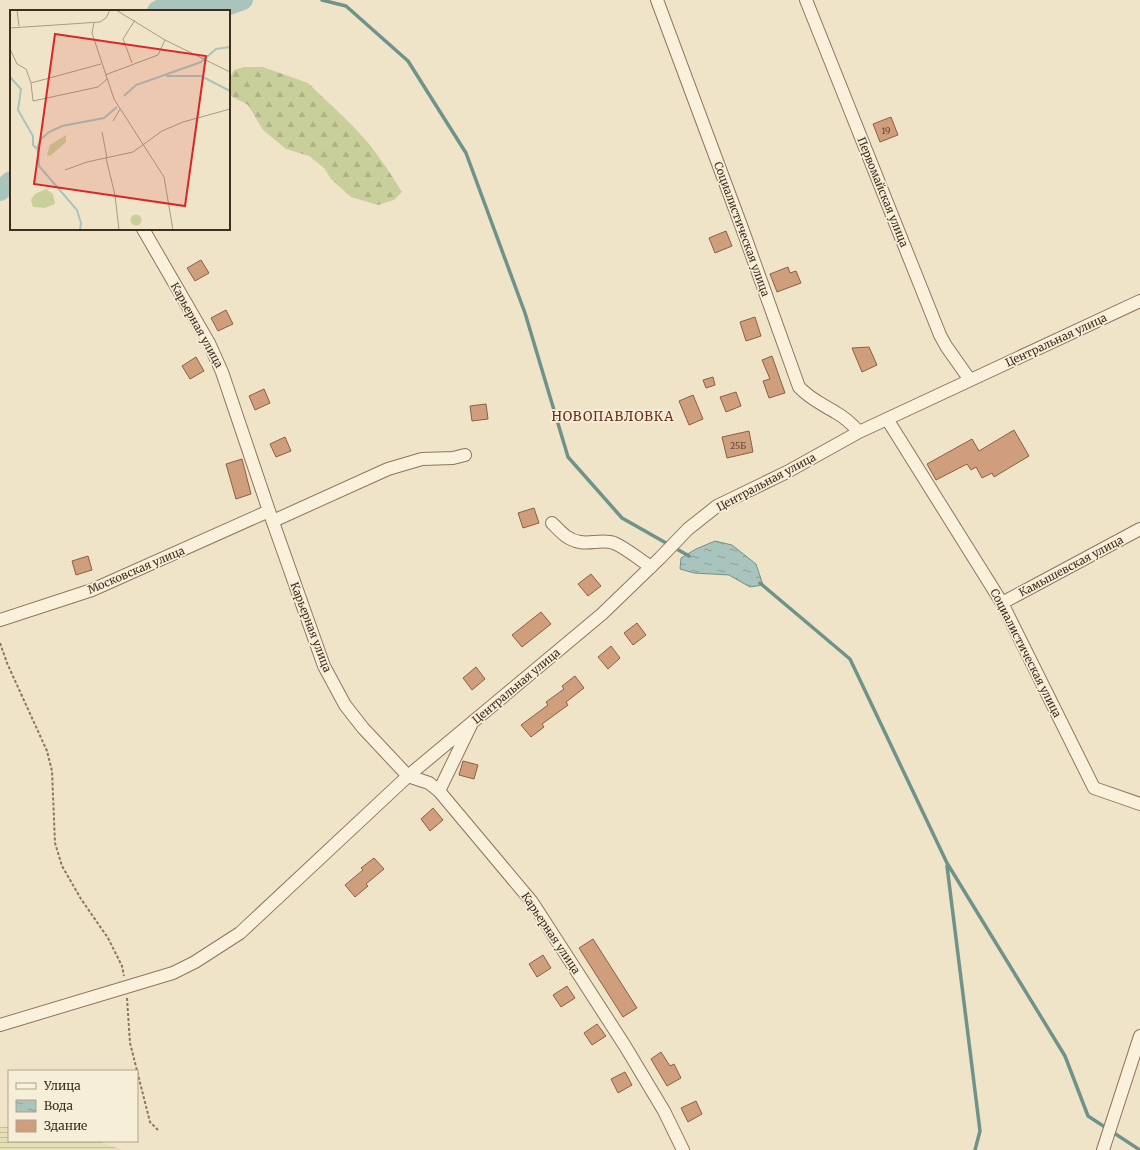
<svg xmlns="http://www.w3.org/2000/svg" width="1140" height="1150" viewBox="0 0 1140 1150" font-family="Merriweather,serif">
	<defs>
		<pattern id="farmland-rules" width="6" height="5" patternUnits="userSpaceOnUse"><rect width="6" height="5" fill="#e6deb5"/><path d="M0 2.5h6" fill="none" stroke="#c6bf9b"/></pattern>
		<pattern id="forest-firs" width="22" height="20" patternUnits="userSpaceOnUse"><rect width="22" height="20" fill="#c9cf9b"/><path d="M5 1l3.5 6h-7zM16 11l3.5 6h-7z" fill="#aeb285"/></pattern>
		<pattern id="water-ripples" width="26" height="14" patternUnits="userSpaceOnUse"><rect width="26" height="14" fill="#a9c4bc"/><path d="M2 4q2-2 4 0t4 0M15 11q2-2 4 0t4 0" fill="none" stroke="#8ba098"/></pattern>
	</defs>
	<rect width="100%" height="100%" fill="#f0e4c8"/>
	<!-- farmland -->
	<path fill="url(#farmland-rules)" d="M9,1126V1141H99L122,1150H0V1127Z"/>
	<!-- forest -->
	<path fill="url(#forest-firs)" d="M244,67H263L308,83L352,125L370,145L388,170L402,192L394,200L378,205L351,197L331,179L324,168L309,156L286,149L263,130L248,105L229,95V79L234,70Z"/>
	<!-- water -->
	<path fill="url(#water-ripples)" stroke="#6f938a" d="M715,541L732,545L756,564L763,585L750,587L729,575L694,573L680,569L681,558L696,549Z"/>
	<g fill="none" stroke-linecap="round" stroke-linejoin="round">
		<!-- stream -->
		<path stroke="#6f938a" stroke-width="3.5" d="M322,0L346,6L408,61L466,153L525,313L568,457L622,518L689,556
			M760,583L850,659L947,863L1065,1056L1088,1116L1140,1150
			M947,866L980,1131L975,1150"/>
		<!-- river -->
		<path stroke="#a9c4bc" stroke-width="20" d="M157,11L161,9L177,8L192,1L207,7H223L243,0
			M0,191L11,181"/>
	</g>
	<!-- building -->
	<path fill="#cf9f7d" stroke="#8d5f41" d="M891,117L898,135L880,142L873,124Z
		M726,231L732,246L715,253L709,238Z
		M201,260L209,273L195,281L187,268Z
		M788,267L790,273L796,271L801,283L777,292L770,274Z
		M226,310L233,324L218,331L211,318Z
		M755,317L761,336L746,341L740,322Z
		M869,347L877,365L862,372L852,348Z
		M772,356L785,393L769,398L763,381L770,379L762,360Z
		M196,357L204,371L190,379L182,366Z
		M713,377L715,385L706,388L703,380Z
		M264,389L270,403L255,410L249,396Z
		M736,392L741,406L726,412L720,397Z
		M693,395L703,419L689,425L679,401Z
		M486,404L488,419L472,421L470,406Z
		M1014,430L1029,456L994,477L992,473L982,478L976,467L971,470L967,464L936,480L927,464L972,439L979,451Z
		M749,431L753,452L727,458L722,437Z
		M285,437L291,451L276,457L270,444Z
		M242,459L251,494L236,499L226,464Z
		M534,508L539,523L523,528L518,513Z
		M88,556L92,570L76,575L72,561Z
		M591,574L601,586L588,596L578,584Z
		M541,612L551,624L522,647L512,635Z
		M637,623L646,635L633,645L624,633Z
		M611,646L620,658L608,669L598,657Z
		M476,667L485,679L472,690L463,678Z
		M575,676L584,688L566,702L568,705L542,724L544,727L531,737L521,725L548,705L546,702L564,689L562,686Z
		M463,761L478,765L474,779L459,775Z
		M433,808L443,820L430,831L421,819Z
		M374,858L384,869L366,884L368,886L355,897L345,885L363,870L361,868Z
		M593,939L637,1008L623,1017L579,948Z
		M543,955L551,968L537,977L529,964Z
		M567,986L575,998L561,1007L553,995Z
		M597,1024L606,1036L592,1045L584,1033Z
		M661,1052L670,1066L674,1064L681,1078L667,1086L651,1059Z
		M625,1072L632,1085L618,1093L611,1079Z
		M696,1101L702,1114L688,1122L681,1108Z"/>
	<g fill="none" stroke-linecap="round" stroke-linejoin="round">
		<defs>
			<path id="minor" d="M657,0L742,228L799,387C810,399 822,404 835,412C844,417 852,424 859,432
				M806,0L940,335L946,346L970,380
				M143,229L209,343L222,372L269,511L324,666L345,705L363,728L408,776L429,783L439,791L532,902L625,1046L664,1111L683,1150
				M887,419L1002,603L1094,788L1140,804
				M273,521L388,469L422,459L453,458L465,455
				M552,523C560,531 567,540 580,542C591,544 603,539 614,543C626,548 640,560 651,567
				M1002,603L1140,529
				M0,620L92,590L269,511
				M439,791L471,725
				M0,1025L173,973L195,962L240,933L408,776L602,614L660,558L688,529L717,506L787,472L859,432L1140,301
				M1103,1150L1140,1036"/>
		</defs>
		<!-- minor casing -->
		<use href="#minor" stroke="#8d765c" stroke-width="14"/>
		<!-- path -->
		<path stroke="#8d765c" stroke-width="2" stroke-dasharray="3 2" stroke-linecap="butt" d="M0,643L7,663L47,751L52,771L55,843L62,866L81,899L108,938L122,966L124,976
			M127,998L130,1043L150,1122L158,1130"/>
		<!-- minor -->
		<use href="#minor" stroke="#faf1dc" stroke-width="12"/>
	</g>
	<g text-anchor="middle" dominant-baseline="central" stroke-width="3.5" stroke-linejoin="round" paint-order="stroke">
		<!-- number labels -->
		<g font-size="9" fill="#624a37">
			<text x="886" y="130">19</text>
			<text x="738" y="445">25Б</text>
		</g>
		<!-- street labels -->
		<g font-size="11" fill="#3d2e20" stroke="#f7eed8">
			<text transform="translate(883 192) rotate(68)">Первомайская улица</text>
			<text transform="translate(742 229) rotate(70)">Социалистическая улица</text>
			<text transform="translate(197 325) rotate(61)">Карьерная улица</text>
			<text transform="translate(1056 340) rotate(-25)">Центральная улица</text>
			<text transform="translate(766 482) rotate(-28)">Центральная улица</text>
			<text transform="translate(1071 566) rotate(-28)">Камышевская улица</text>
			<text transform="translate(136 570) rotate(-23)">Московская улица</text>
			<text transform="translate(311 627) rotate(69)">Карьерная улица</text>
			<text transform="translate(1026 653) rotate(63)">Социалистическая улица</text>
			<text transform="translate(516 686) rotate(-40)">Центральная улица</text>
			<text transform="translate(551 933) rotate(56)">Карьерная улица</text>
		</g>
		<!-- quarter labels -->
		<g font-size="13" letter-spacing="1" fill="#6b2e1e" stroke="#f7eed8">
			<text x="613" y="416">НОВОПАВЛОВКА</text>
		</g>
	</g>
	<!-- overview -->
	<g transform="translate(10 10)">
		<rect width="220" height="220" fill="#f0e4c8"/>
		<path d="M56,125V132L40,146L37,145L40,135ZM36,179L43,184L45,194L35,198L23,197L21,190L25,184ZM120.5 210a5.5 5.5 0 1 1 11 0a5.5 5.5 0 1 1-11 0Z" fill="#c9cf9b"/>
		<path fill="none" stroke="#a9c4bc" stroke-width="2" d="M156,66H191L220,81M0,67L11,79L8,100L23,126V135L28,140L29,156L67,200L71,213L70,220M114,86L126,75L191,52L206,39L220,37M27,138L31,129L39,122L52,116L94,108L107,97"/>
		<path fill="none" stroke="#a89b85" stroke-width="1" d="M7,0L9,16M106,0L155,30L220,62M84,13L82,23L104,89L154,167L163,220M0,18L90,12L96,8L100,0M0,39L7,54L16,59L21,73L23,91L88,77L97,69M122,53L113,29L125,10M95,65L148,45L155,30M21,73L91,54M103,111L110,99M92,122L97,148M96,148L105,185L109,220M55,160L77,152L123,142L152,121L173,112L220,99"/>
		<path fill="#d62828" fill-opacity="0.15" stroke="#d62828" stroke-width="2" d="M45,24L196,46L175,196L24,174Z"/>
		<rect width="220" height="220" fill="none" stroke="#3d2e20" stroke-width="2"/>
	</g>
	<!-- legend -->
	<rect x="8" y="1070" width="130" height="72" fill="#f7eed8" stroke="#ada18e"/>
	<rect x="16" y="1083" width="20" height="6" fill="#faf1dc" stroke="#ada18e"/>
	<text x="44" y="1090" font-size="12" fill="#3d2e20">Улица</text>
	<rect x="16" y="1100" width="20" height="12" fill="url(#water-ripples)" stroke="#ada18e"/>
	<text x="44" y="1110" font-size="12" fill="#3d2e20">Вода</text>
	<rect x="16" y="1120" width="20" height="12" fill="#cf9f7d" stroke="#ada18e"/>
	<text x="44" y="1130" font-size="12" fill="#3d2e20">Здание</text>
</svg>
